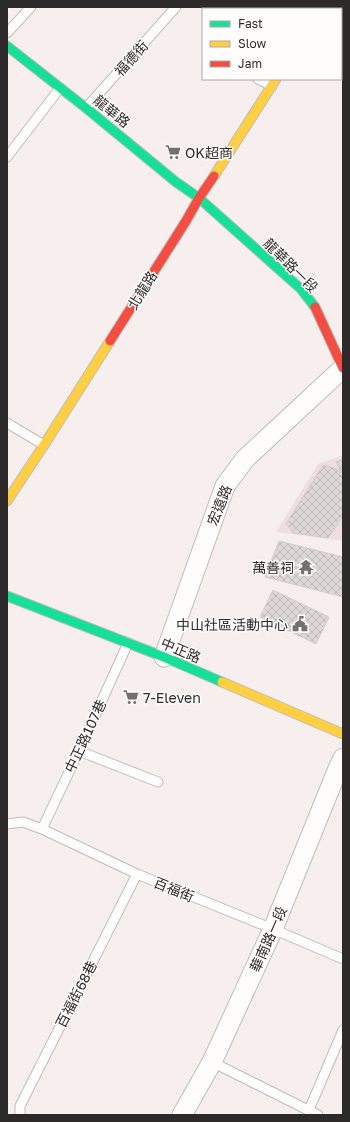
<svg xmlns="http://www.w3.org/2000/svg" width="350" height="1122" viewBox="0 0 350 1122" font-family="'Golos Text','Noto Sans TC',sans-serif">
	<defs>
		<pattern id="building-cross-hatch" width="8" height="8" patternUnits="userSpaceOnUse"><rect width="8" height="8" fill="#ddd7d6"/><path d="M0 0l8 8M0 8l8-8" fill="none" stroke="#beb9b8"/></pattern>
	</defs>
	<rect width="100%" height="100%" fill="#f6efee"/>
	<!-- built -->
	<path fill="#eedfde" d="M343,455V541L276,532L318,464Z"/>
	<!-- building -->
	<path fill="url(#building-cross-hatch)" stroke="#d3cece" d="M343,459V475L336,462Z
		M323,465L338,469L343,478V516L328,538L293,533L286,524Z
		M279,541L343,557V597L265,577Z
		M273,590L329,617L316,644L260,617Z"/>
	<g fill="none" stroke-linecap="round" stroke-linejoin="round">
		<defs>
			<path id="lane" d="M7,33L31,7
				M258,79L272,86
				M86,108L176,7
				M7,157L60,88
				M7,423L44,445
				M79,751L158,782
				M7,824L23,822L42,829L137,874L273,929L343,959
				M42,829L79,751L128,643
				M212,1062L318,1115
				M309,1110L343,1030
				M20,1115V1106L137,874"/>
			<path id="street" d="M323,9L324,7
				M164,657L225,486L245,459L343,368
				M182,1115L212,1062L273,929L337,771L343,758"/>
			<path id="fast" d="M7,46L86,108L176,182L199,198L301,289L315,307
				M7,596L164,657L222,682"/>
			<path id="slow" d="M214,176L276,79
				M7,501L44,445L110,341
				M222,682L343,734"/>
			<path id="jam" d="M315,307L343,368
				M110,341L186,221L199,198L214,176"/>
		</defs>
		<!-- lane casing -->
		<use href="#lane" stroke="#c1bcbb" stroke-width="11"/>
		<!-- street casing -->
		<use href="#street" stroke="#c1bcbb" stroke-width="21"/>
		<!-- fast casing -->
		<use href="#fast" stroke="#c1bcbb" stroke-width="11"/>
		<!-- slow casing -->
		<use href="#slow" stroke="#c1bcbb" stroke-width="11"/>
		<!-- jam casing -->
		<use href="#jam" stroke="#c1bcbb" stroke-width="11"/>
		<!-- lane -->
		<use href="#lane" stroke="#fefdfc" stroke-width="9"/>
		<!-- street -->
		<use href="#street" stroke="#fefdfc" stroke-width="19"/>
		<!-- fast -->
		<use href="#fast" stroke="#16e098" stroke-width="9"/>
		<!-- slow -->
		<use href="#slow" stroke="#ffcf43" stroke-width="9"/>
		<!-- jam -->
		<use href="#jam" stroke="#f24e42" stroke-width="9"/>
	</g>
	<!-- icons -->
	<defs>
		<symbol id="supermarket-bare" viewBox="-9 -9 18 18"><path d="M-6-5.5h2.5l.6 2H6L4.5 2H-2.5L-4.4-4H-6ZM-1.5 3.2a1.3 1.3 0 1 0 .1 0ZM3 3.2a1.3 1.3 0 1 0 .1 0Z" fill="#756f6f" stroke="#fffcfc" stroke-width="2.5" paint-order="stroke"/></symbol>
		<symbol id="temple-bare" viewBox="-9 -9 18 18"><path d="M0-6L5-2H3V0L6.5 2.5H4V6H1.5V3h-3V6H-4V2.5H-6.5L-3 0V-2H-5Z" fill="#756f6f" stroke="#fffcfc" stroke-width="2.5" paint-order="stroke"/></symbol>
		<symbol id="civic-bare" viewBox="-9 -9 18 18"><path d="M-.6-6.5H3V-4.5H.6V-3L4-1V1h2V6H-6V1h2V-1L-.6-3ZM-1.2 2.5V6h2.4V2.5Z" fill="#756f6f" stroke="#fffcfc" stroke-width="2.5" paint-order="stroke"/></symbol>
	</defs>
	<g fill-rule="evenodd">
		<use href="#supermarket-bare" x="162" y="141" width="22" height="22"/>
		<use href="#temple-bare" x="295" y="556" width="22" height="22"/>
		<use href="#civic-bare" x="289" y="613" width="22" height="22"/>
		<use href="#supermarket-bare" x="120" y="686" width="22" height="22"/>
	</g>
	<g text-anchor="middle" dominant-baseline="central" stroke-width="3" stroke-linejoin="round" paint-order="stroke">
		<!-- street labels -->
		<g font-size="14" fill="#2f2a2a" stroke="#fffcfc">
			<text transform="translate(131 58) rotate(-48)">福德街</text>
			<text transform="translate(112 111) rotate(39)">龍華路</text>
			<text transform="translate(291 265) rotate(45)">龍華路一段</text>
			<text transform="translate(142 290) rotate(-58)">北龍路</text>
			<text transform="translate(219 505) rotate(-68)">宏遠路</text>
			<text transform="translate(181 650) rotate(23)">中正路</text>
			<text transform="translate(85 736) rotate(-65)">中正路107巷</text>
			<text transform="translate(174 889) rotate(22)">百福街</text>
			<text transform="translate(268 939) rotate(-66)">華南路一段</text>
			<text transform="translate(76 994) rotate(-63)">百福街68巷</text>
		</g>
		<!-- poi labels -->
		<g font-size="14" fill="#2f2a2a" stroke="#fffcfc" text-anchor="start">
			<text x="185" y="152">OK超商</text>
			<text x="294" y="567" text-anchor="end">萬善祠</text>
			<text x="288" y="624" text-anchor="end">中山社區活動中心</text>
			<text x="143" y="697">7-Eleven</text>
		</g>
	</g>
	<!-- border -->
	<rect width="350" height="1122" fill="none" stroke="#2f2a2a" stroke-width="16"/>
	<!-- legend -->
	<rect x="202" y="8" width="140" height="72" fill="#fffcfc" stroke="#aca8a8"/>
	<rect x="210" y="21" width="20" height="6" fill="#16e098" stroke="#aca8a8"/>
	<text x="238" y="28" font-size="12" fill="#2f2a2a">Fast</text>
	<rect x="210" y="41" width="20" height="6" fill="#ffcf43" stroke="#aca8a8"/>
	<text x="238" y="48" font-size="12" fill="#2f2a2a">Slow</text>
	<rect x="210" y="61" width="20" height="6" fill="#f24e42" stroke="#aca8a8"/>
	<text x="238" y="68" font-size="12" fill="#2f2a2a">Jam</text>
</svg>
